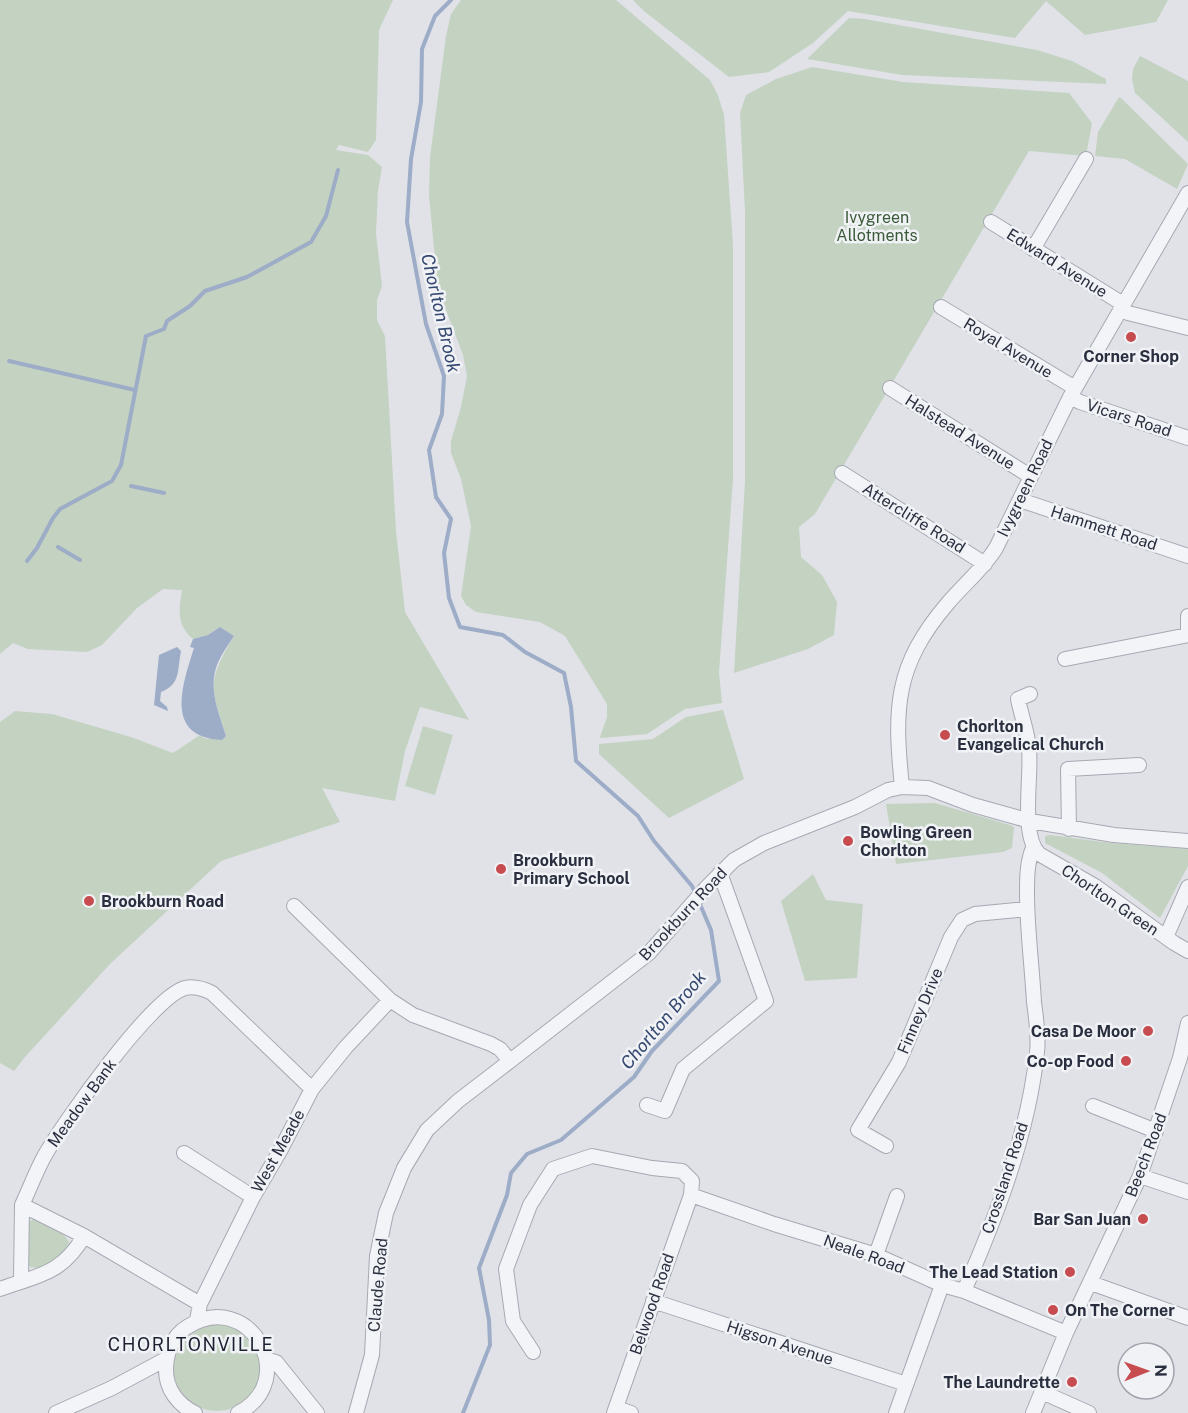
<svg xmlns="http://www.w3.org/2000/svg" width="1188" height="1413" viewBox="0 0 1188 1413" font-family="'Public Sans',sans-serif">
	<rect width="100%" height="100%" fill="#e0e2e8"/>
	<!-- green -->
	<path fill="#c4d2c2" d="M0,0H393L379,30L376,140L368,152L339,145L336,150L368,155L382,167L378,190L376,233L382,286L377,300V320L385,336L396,531L405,612L469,720L420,707L405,751L395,801L322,788L340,822L221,861L110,964L25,1057L14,1071L0,1063V722L15,711L52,714L131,737L173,753L200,735L206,739L226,736C210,686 207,682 234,636L220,627L208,635L193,639C176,625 179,609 182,590L163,589L137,608L102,645L87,652L28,649L13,643L0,654Z
		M461,0H616L710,80L718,95L724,115L733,245V479L719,673L722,703L685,709L647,734L601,738L600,737L607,717V704L565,636L540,622L476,612L466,605L461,596L471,526L461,479L451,453V441L461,407L467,376L463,355L438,289L429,196L430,157L446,36L451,14Z
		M633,0H1168L1156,22L1085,35L1046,1L1015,38L848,11L813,43L769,72L729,77L645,12Z
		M849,18L865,19L1037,50L1072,61L1106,79V84L902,75L807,59Z
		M1140,56L1188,81V142L1135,93L1132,80L1133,69Z
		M812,67L903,82L1069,93L1092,123L1086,156L1029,151L815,514L799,527L801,557L822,575L837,602L834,635L808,649L734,673L745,481V212L740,113L746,95L776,79Z
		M1119,97L1122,99L1188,164L1177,189L1125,159L1095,156L1098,132Z
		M723,710L744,779L669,818L599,754V744L653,739L686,717Z
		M423,726L453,735L435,795L405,786Z
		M935,803L1010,825L1014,827L1012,848L1003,852L896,864L886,804Z
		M1050,835L1111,843L1188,849V866L1160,918L1102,873L1045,843V836Z
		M813,874L826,900L863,904L857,978L805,981L781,901Z
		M37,1218C49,1223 63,1231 69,1242L65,1256L43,1269L30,1267C24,1255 25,1233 30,1221Z
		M173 1367a44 44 0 1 1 88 0a44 44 0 1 1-88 0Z"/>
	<!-- water -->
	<path fill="#9dacc7" d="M220,627L234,636C228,645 221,655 217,665C208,689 219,713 226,736L222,740C164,737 182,686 194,648L190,647L193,639L208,635Z
		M177,647L181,651C177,671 181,684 161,692L160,701L167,707L168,711L154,705L159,655Z"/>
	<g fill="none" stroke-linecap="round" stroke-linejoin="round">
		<!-- stream -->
		<path stroke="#9dacc7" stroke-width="4" d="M451,0L435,16L422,49L421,102L411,159L407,222L426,324L444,376L442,414L429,450L436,497L451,519L444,553L449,598L460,627L503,635L525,652L564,673L571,707L576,761L638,816L654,841L692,886L696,895
			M9,361L135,390
			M131,486L164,493
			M58,547L80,560
			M27,561L37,548L53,518L60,509L112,481L121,465L146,336L164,329L167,321L190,306L205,291L247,277L311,242L326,216L338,170
			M463,1413L490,1345L489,1320L479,1268L507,1195L511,1173L527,1154L561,1140L634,1077L652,1051L719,981L711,930L699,902"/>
		<defs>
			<path id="minor" d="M991,222L1123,304
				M1033,249L1086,159
				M941,307L1075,388
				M1121,308L1128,313L1188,328
				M890,388L1030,476
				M1070,397L1080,402L1188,438
				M842,473L985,564
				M1020,500L1188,556
				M1188,616V635
				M1065,659L1188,635
				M1030,694L1018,699C1021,715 1028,733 1029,749C1032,776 1020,835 1039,854L1095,886L1174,943L1188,951
				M902,787C894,709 894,666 948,603C963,585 983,569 996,548L1070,397L1188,193
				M1069,829L1068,769L1139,765
				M294,906L390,1000L413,1015L491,1044L500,1049L510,1061L649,953L705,889L734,860L764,843L855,807L888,790L902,787L928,788L973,805L1030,821L1114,835L1188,841
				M1166,937L1188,887
				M647,1105L665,1111L683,1069L766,1001L720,873
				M1093,1106L1156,1131
				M886,1146L858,1130L899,1062L951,937L962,920L975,914L1027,909
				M184,1153L253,1197
				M1140,1176L1188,1192
				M691,1195L774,1224L876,1255L942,1285L964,1291L1066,1333
				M876,1255L897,1196
				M21,1281L22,1205
				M1091,1283L1188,1318
				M0,1289C39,1275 62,1274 84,1236
				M964,1291C997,1215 1028,1135 1037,1052C1039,1036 1036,1018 1034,1002C1032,966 1027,929 1027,893C1027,878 1027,862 1033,848
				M653,1301L906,1384
				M200,1304L84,1236L22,1205C30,1188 36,1171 45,1155C64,1122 152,997 185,988C194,986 204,989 212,993L312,1089
				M197,1320L200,1304L253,1197L280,1151L312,1089L346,1047L390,1000
				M533,1352L513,1321L506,1269L530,1205L553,1169L592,1156L652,1168L682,1171L692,1181L691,1195L614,1413
				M268,1360L276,1362L317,1413
				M1042,1392L1089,1413
				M616,1408L631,1413
				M56,1413L112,1388L166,1359
				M195,1413C178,1405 166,1389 166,1370C166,1354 172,1336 187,1327C249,1287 302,1380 238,1413
				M356,1413L372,1355L377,1256L386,1213L404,1168L427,1130L458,1101L510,1061
				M896,1413L942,1285
				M1033,1413L1066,1333L1140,1176L1180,1058L1188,1023"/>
		</defs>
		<!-- minor casing -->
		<use href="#minor" stroke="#a6a9b2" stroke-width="16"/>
		<!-- minor -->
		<use href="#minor" stroke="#f3f4f7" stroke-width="14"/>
	</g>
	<!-- markers -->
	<g fill="#c74c4f" stroke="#f0f2f6" stroke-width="2">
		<circle cx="1131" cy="337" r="6"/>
		<circle cx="945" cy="735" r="6"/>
		<circle cx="848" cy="841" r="6"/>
		<circle cx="501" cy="869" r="6"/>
		<circle cx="89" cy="901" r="6"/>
		<circle cx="1148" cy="1031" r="6"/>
		<circle cx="1126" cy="1061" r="6"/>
		<circle cx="1143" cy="1219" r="6"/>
		<circle cx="1070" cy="1272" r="6"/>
		<circle cx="1053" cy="1310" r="6"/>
		<circle cx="1072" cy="1382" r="6"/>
	</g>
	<g text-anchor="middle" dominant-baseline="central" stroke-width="5" stroke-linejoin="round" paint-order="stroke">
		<!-- park labels -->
		<g font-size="16" fill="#3a5a38" stroke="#f0f2f6">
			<text x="877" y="217">Ivygreen<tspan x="877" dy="18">Allotments</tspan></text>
		</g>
		<!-- street labels -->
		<g font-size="16" fill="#2a2f3f" stroke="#f0f2f6">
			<text transform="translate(1057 263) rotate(32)">Edward Avenue</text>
			<text transform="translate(1008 348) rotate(31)">Royal Avenue</text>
			<text transform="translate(1129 418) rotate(18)">Vicars Road</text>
			<text transform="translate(960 432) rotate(32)">Halstead Avenue</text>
			<text transform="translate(1025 488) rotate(-64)">Ivygreen Road</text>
			<text transform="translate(914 518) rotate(32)">Attercliffe Road</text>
			<text transform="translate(1104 528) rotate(18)">Hammett Road</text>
			<text transform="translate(1110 900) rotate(34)">Chorlton Green</text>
			<text transform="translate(683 914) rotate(-47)">Brookburn Road</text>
			<text transform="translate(920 1011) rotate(-67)">Finney Drive</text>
			<text transform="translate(82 1103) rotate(-54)">Meadow Bank</text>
			<text transform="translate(278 1151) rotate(-61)">West Meade</text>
			<text transform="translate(1146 1155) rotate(-69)">Beech Road</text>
			<text transform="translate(1005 1178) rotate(-72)">Crossland Road</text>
			<text transform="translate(864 1254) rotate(20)">Neale Road</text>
			<text transform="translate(378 1285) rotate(-85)">Claude Road</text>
			<text transform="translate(652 1304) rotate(-71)">Belwood Road</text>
			<text transform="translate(780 1343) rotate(18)">Higson Avenue</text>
		</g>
		<!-- poi labels -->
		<g font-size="16" font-weight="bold" fill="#2a2f3f" stroke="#f0f2f6" text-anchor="start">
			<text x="1131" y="356" text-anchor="middle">Corner Shop</text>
			<text x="957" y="726">Chorlton<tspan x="957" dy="18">Evangelical Church</tspan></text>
			<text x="860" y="832">Bowling Green<tspan x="860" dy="18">Chorlton</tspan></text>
			<text x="513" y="860">Brookburn<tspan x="513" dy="18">Primary School</tspan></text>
			<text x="101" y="901">Brookburn Road</text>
			<text x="1136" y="1031" text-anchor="end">Casa De Moor</text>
			<text x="1114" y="1061" text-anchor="end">Co-op Food</text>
			<text x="1131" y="1219" text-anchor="end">Bar San Juan</text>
			<text x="1058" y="1272" text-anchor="end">The Lead Station</text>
			<text x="1065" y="1310">On The Corner</text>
			<text x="1060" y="1382" text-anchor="end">The Laundrette</text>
		</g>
		<!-- water labels -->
		<g font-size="18" font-style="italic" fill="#364971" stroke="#f0f2f6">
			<text transform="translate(441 313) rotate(77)">Chorlton Brook</text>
			<text transform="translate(663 1020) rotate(-50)">Chorlton Brook</text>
		</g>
		<!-- neighbourhood labels -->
		<g font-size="18" letter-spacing="1.5" fill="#1c2030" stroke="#f0f2f6">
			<text x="191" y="1344">CHORLTONVILLE</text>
		</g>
	</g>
	<!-- north arrow -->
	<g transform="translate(1146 1371) rotate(89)"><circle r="28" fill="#f0f2f6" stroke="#a1a4ad" stroke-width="1.5"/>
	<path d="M0-4.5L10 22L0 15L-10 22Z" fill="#c74c4f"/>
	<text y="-9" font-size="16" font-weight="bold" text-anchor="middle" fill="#2a2f3f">N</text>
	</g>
</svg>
